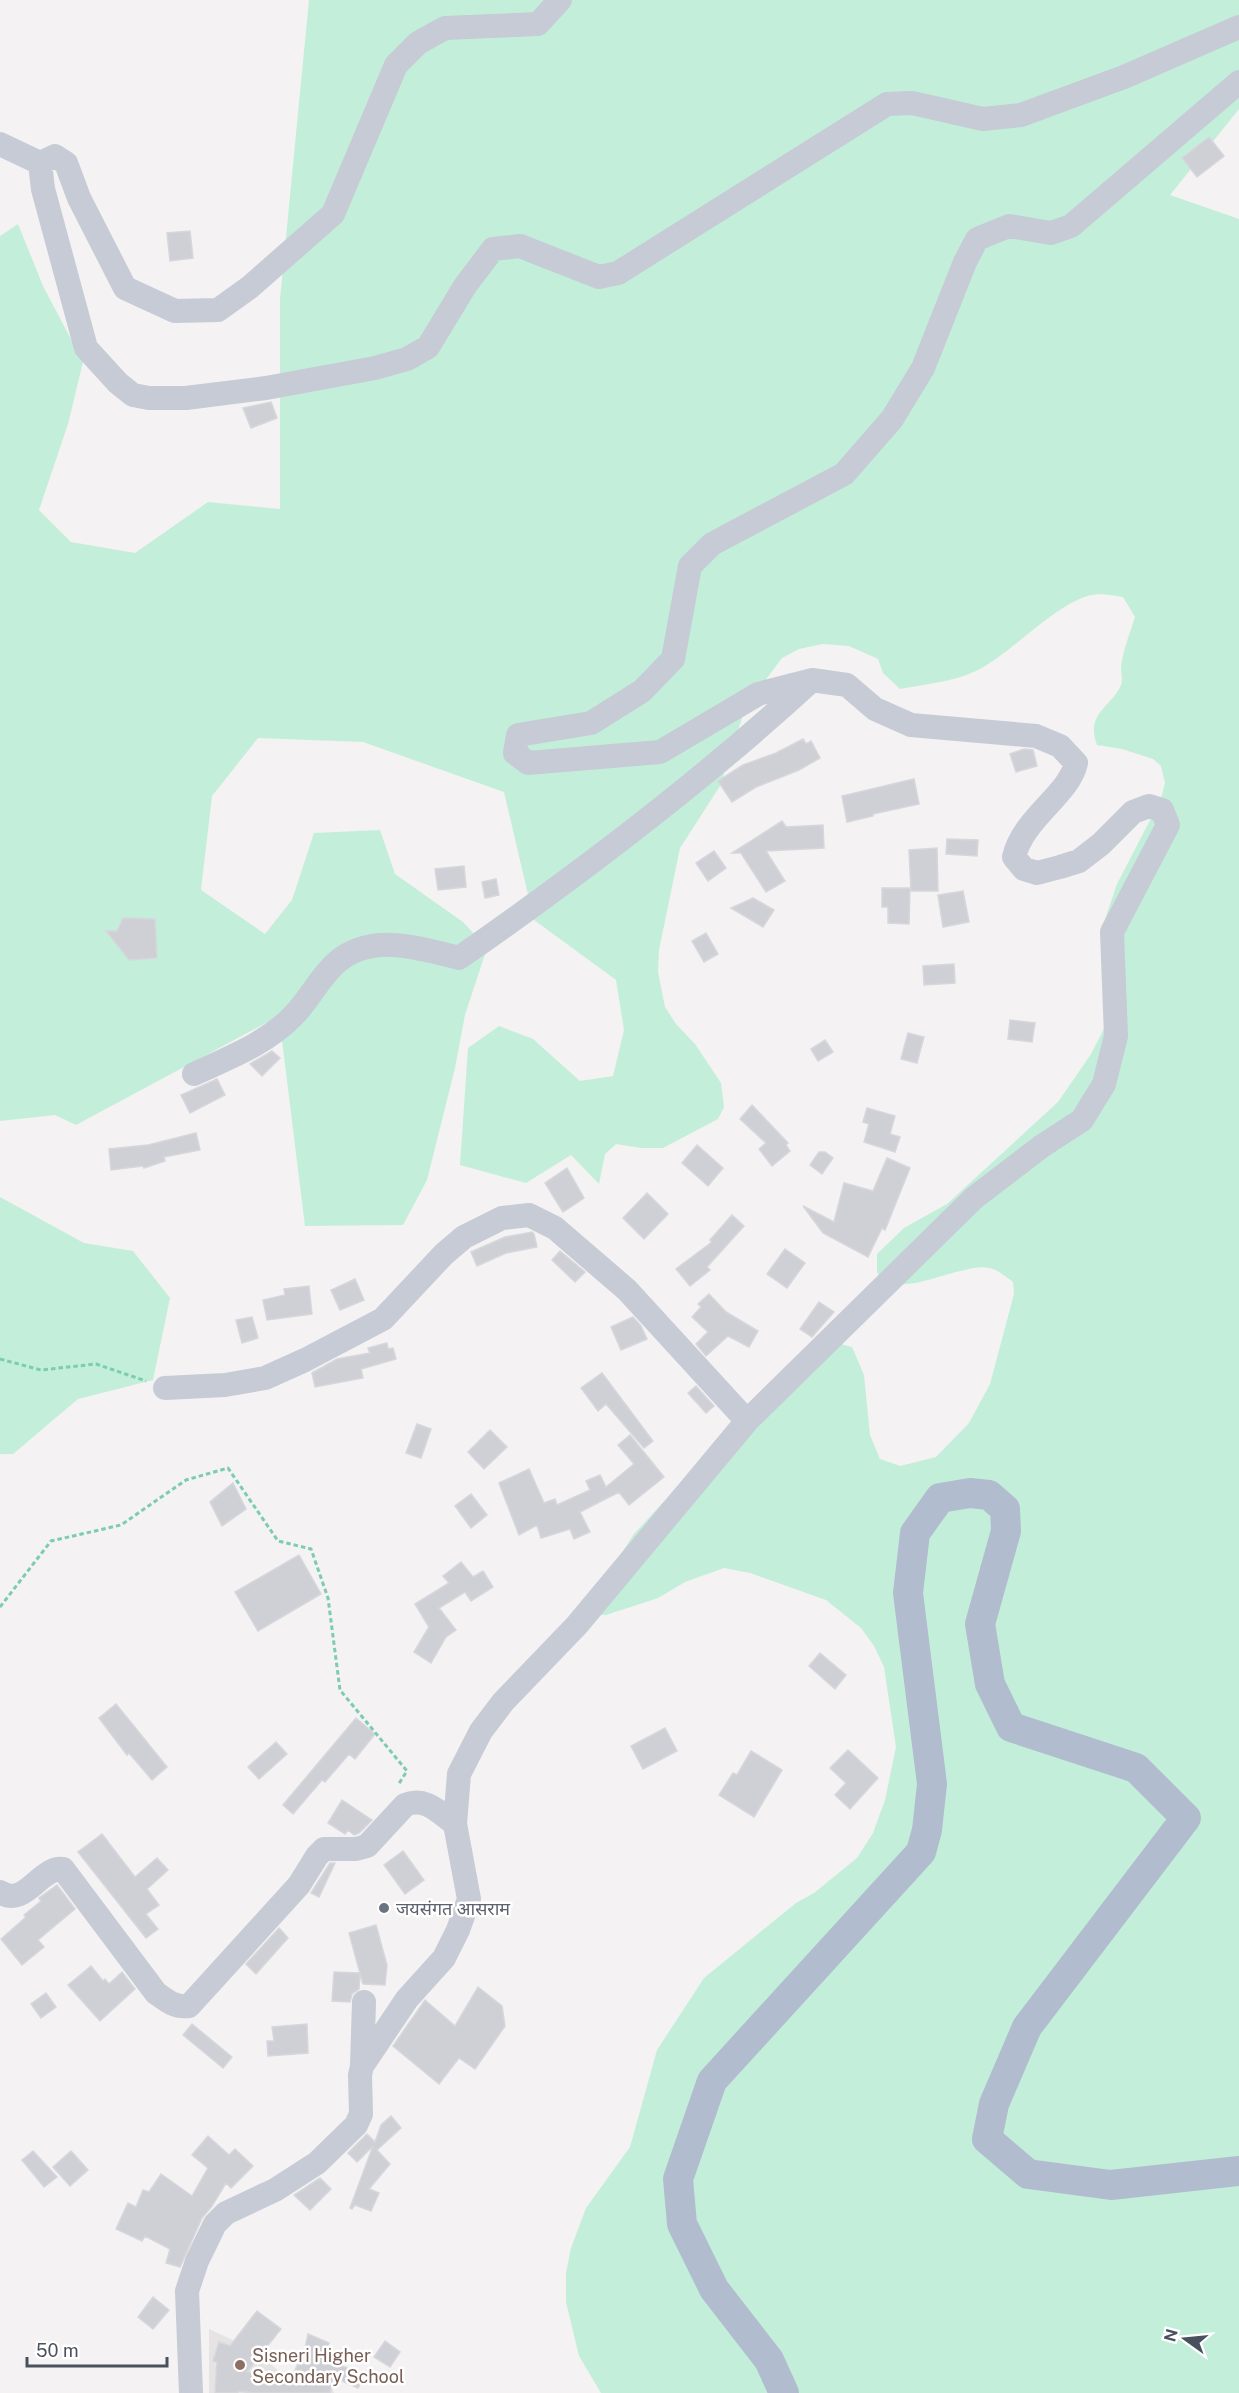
<svg xmlns="http://www.w3.org/2000/svg" width="1239" height="2393" viewBox="0 0 1239 2393" font-family="'Public Sans','Noto Sans Devanagari',sans-serif">
	<rect width="100%" height="100%" fill="#f4f2f2"/>
	<!-- education -->
	<path fill="#e5e3e3" d="M209,2329L250,2348L278,2370L298,2380L331,2385L334,2393H209Z"/>
	<!-- green -->
	<path fill="#c3efda" d="M309,0H1239V109L1170,195L1239,219V2393H601L579,2356L566,2302V2273L571,2248L586,2208L630,2147L657,2050L704,1978L796,1903L814,1893L857,1858L873,1833L885,1800L896,1747L884,1667L874,1646L861,1628L826,1600L750,1573L724,1568L685,1582L658,1598L606,1615H592L610,1571L634,1534L708,1453L829,1341L852,1347L864,1375L870,1435L880,1459L900,1466L936,1457L969,1423L990,1384L1014,1294L1013,1282C1006,1277 997,1269 989,1268C981,1266 972,1268 965,1270C937,1275 913,1290 883,1282L877,1272V1254L904,1228L947,1204L1058,1102L1091,1054L1107,1023L1103,925L1117,884L1161,799L1165,783L1161,766L1153,759L1122,749L1097,745C1085,713 1111,708 1121,685C1123,680 1121,673 1121,667C1123,650 1130,633 1135,617L1123,597C1112,595 1102,593 1091,595C1056,603 1012,653 976,671C953,682 925,684 900,689L883,673L878,659L849,646L822,644L799,649L782,658L746,706L720,786L680,848L659,950L658,972L665,1007L676,1024L695,1044L721,1083L724,1107L718,1119L663,1148H641L616,1144L605,1154L599,1184L571,1155L526,1183L460,1165L468,1048L499,1026L533,1039L580,1081L613,1076L624,1030L616,980L534,920L504,792L363,742L258,738L212,796L201,890L265,934L292,900L314,833L380,830L395,874L463,922L487,948L465,1015L455,1068L427,1180L403,1225L305,1226L279,1016L76,1125L55,1115L0,1121V236L18,224L43,286L83,362L68,424L39,510L71,542L135,553L208,502L280,509V299Z
		M0,1197L84,1243L133,1251L170,1298L153,1380L78,1399L13,1454H0Z"/>
	<!-- building -->
	<path fill="#cfd0d6" stroke="#d6d7dc" stroke-width="1.5" d="M1209,137L1224,156L1197,177L1182,158Z
		M190,231L193,258L170,261L167,233Z
		M271,402L277,418L251,428L243,408Z
		M803,739L806,744L811,741L820,758L799,770L756,787L732,802L718,781L743,765L776,753Z
		M1024,749L1033,750L1037,766L1016,772L1010,754Z
		M914,779L919,804L873,814V816L847,822L842,796Z
		M782,821L786,827L823,825L824,848L766,851L785,881L766,892L741,853H732Z
		M947,839L978,840L977,856L946,854Z
		M937,848L938,891H911L909,850Z
		M714,851L726,868L708,881L696,863Z
		M464,866L466,887L438,890L435,869Z
		M496,879L499,895L485,898L482,882Z
		M882,888H910L909,924L888,923V907H882Z
		M963,891L969,922L943,927L938,895Z
		M753,898L774,910L763,927L731,908Z
		M123,918L155,919L157,958L129,960L106,931H117Z
		M706,933L718,954L704,962L692,941Z
		M954,964L955,983L924,985L923,966Z
		M1010,1020L1035,1023L1032,1042L1008,1039Z
		M908,1033L924,1037L917,1063L901,1059Z
		M825,1040L833,1052L818,1061L811,1049Z
		M272,1051L280,1058L262,1076L250,1064Z
		M217,1079L225,1095L190,1113L181,1095Z
		M752,1105L788,1143L786,1145L790,1151L772,1166L759,1149L766,1143L740,1119Z
		M867,1108L895,1116L890,1134L900,1137L895,1152L864,1142L869,1124L863,1122Z
		M196,1133L200,1150L164,1157L165,1161L144,1168L143,1166L111,1170L109,1149L148,1145Z
		M697,1145L723,1168L708,1186L682,1163Z
		M819,1152H825L833,1158L822,1174L810,1165Z
		M887,1158L910,1168L885,1230L882,1228L868,1257L823,1233L803,1206L834,1222L844,1183L873,1191Z
		M567,1168L584,1198L563,1212L545,1183Z
		M647,1193L668,1214L644,1239L623,1218Z
		M732,1215L744,1226L707,1267L710,1270L690,1286L676,1269L712,1242L710,1240Z
		M532,1232L534,1234L537,1247L506,1253L477,1266L471,1252L505,1237Z
		M785,1249L805,1263L787,1288L767,1274Z
		M560,1251L585,1272L575,1282L552,1260Z
		M355,1279L364,1300L340,1310L331,1290Z
		M309,1286L312,1314L267,1320L263,1300L285,1295L284,1289Z
		M709,1294L726,1312L758,1331L749,1347L728,1336L706,1356L696,1344L708,1332L692,1317L701,1307L698,1304Z
		M819,1302L834,1312L812,1337L800,1329Z
		M252,1317L258,1338L242,1343L236,1320Z
		M633,1317L641,1326L647,1339L621,1350L611,1327Z
		M387,1343L388,1349L393,1348L396,1359L361,1369L363,1378L315,1387L312,1373L337,1359L370,1353L368,1348Z
		M602,1373L653,1441L644,1448L606,1404L598,1411L581,1388Z
		M696,1386L714,1406L706,1413L688,1393Z
		M417,1424L431,1429L421,1458L406,1453Z
		M490,1430L507,1447L484,1469L468,1452Z
		M630,1435L664,1477L629,1505L619,1492L580,1512L590,1532L574,1539L570,1529L541,1538L537,1525L519,1535L499,1483L529,1469L544,1503L555,1499L557,1505L590,1490L586,1481L600,1475L606,1487L634,1464L618,1445Z
		M233,1483L246,1509L222,1526L210,1502Z
		M471,1494L487,1515L471,1528L455,1506Z
		M299,1555L321,1594L258,1631L235,1592Z
		M461,1562L473,1577L483,1571L493,1587L471,1601L465,1592L439,1608L456,1630L446,1637L431,1663L414,1652L429,1627L415,1604L449,1583L443,1576Z
		M820,1653L846,1675L835,1689L809,1666Z
		M116,1704L167,1767L152,1780L129,1753L127,1755L99,1718Z
		M356,1718L375,1734L355,1759L349,1754L325,1782L322,1780L293,1814L283,1805Z
		M665,1728L677,1751L643,1769L631,1746Z
		M276,1742L287,1754L259,1779L248,1767Z
		M848,1750L878,1778L850,1809L835,1795L846,1783L830,1768Z
		M751,1751L782,1770L754,1817L719,1795L733,1773L737,1775Z
		M342,1800L372,1820L359,1833L354,1835L348,1830L345,1834L328,1823Z
		M102,1834L135,1877L157,1858L168,1870L147,1889L159,1905L146,1914L158,1929L146,1938L78,1852Z
		M403,1851L424,1880L405,1894L384,1865Z
		M330,1863H335L319,1897L311,1893Z
		M57,1885L75,1909L38,1940L44,1947L22,1965L1,1939L26,1917L24,1915L41,1901L39,1898Z
		M376,1925L387,1965L385,1985L363,1984L360,1974L359,1989L352,1994L350,2002L332,2001L334,1972L360,1973L349,1933Z
		M279,1928L288,1938L256,1974L246,1964Z
		M91,1966L103,1981L105,1979L109,1984L122,1972L135,1989L100,2021L68,1985Z
		M478,1987L502,2006L505,2026L475,2069L459,2058L439,2084L393,2046L425,2000L455,2026Z
		M46,1993L56,2007L41,2018L31,2004Z
		M192,2024L232,2057L223,2068L183,2035Z
		M307,2024L308,2053L268,2056L267,2041H274L272,2027Z
		M391,2116L401,2128L377,2150L390,2164L369,2189L379,2193L371,2211L355,2205L352,2209L350,2208L373,2146L357,2162L348,2153L367,2134L375,2142L381,2125Z
		M208,2136L229,2155L235,2149L253,2166L231,2188L226,2183L212,2206L202,2218L180,2267L166,2263L170,2249L145,2236L142,2241L116,2229L128,2203L136,2207L143,2190L149,2192L161,2174L192,2196L208,2168L192,2155Z
		M33,2151L57,2177L44,2187L22,2160Z
		M71,2151L88,2170L70,2186L53,2167Z
		M320,2178L331,2189L310,2210L294,2195Z
		M153,2297L169,2310L153,2329L138,2317Z
		M257,2311L281,2329L247,2372L291,2379L305,2348L308,2334L329,2343L324,2357L364,2376L358,2388L333,2377L330,2393H254L238,2391V2393H215L217,2362L213,2361L219,2342L230,2346Z
		M385,2341L400,2352L390,2367L374,2357Z"/>
	<g fill="none" stroke-linecap="round" stroke-linejoin="round">
		<!-- path -->
		<path stroke="#7bccb0" stroke-width="3" stroke-dasharray="4.5 3" stroke-linecap="butt" d="M0,1359L41,1370L96,1364L146,1381
			M0,1607L51,1541L121,1525L186,1480L228,1468L278,1541L311,1549L328,1598L340,1690L407,1771L398,1785"/>
		<!-- minor -->
		<path stroke="#c6cbd5" stroke-width="24" d="M560,0L538,24L445,28L418,43L396,65L333,214L250,287L218,310L175,311L125,288L79,198L66,163L55,156L40,163L43,189L86,348L118,383L133,395L149,398H186L266,388L375,368L407,359L428,347L465,286L493,249L520,246L599,277L618,273L887,104L912,103L983,119L1021,115L1124,77L1239,27
			M0,144L40,163
			M194,1074C228,1058 266,1044 293,1016C309,1000 319,978 336,963C371,932 419,948 459,958C581,873 701,782 811,681
			M165,1388L225,1385L265,1378L305,1360L383,1319L444,1254L464,1237L502,1218L529,1215L555,1228L627,1290L747,1421
			M0,1892C25,1909 40,1866 63,1869L156,1993C167,2001 175,2008 189,2006L299,1885L317,1856L324,1849H356L367,1846L405,1805C425,1796 440,1813 455,1824
			M362,2066L364,2002
			M191,2393L187,2291L197,2261L215,2224L226,2213L275,2190L317,2163L356,2125L361,2114L360,2075L362,2066L407,1999L444,1958L458,1930L469,1899L455,1824L459,1774L481,1731L503,1702L577,1625L747,1421L974,1198L1042,1146L1082,1120L1104,1084L1116,1036L1112,932L1168,825L1162,810L1149,806L1133,812L1101,844L1079,861L1060,867L1037,873L1024,869L1014,857C1023,818 1069,795 1076,763L1060,746L1036,736L911,725L875,709L847,685L812,680L758,694L660,752L528,763L515,753L518,735L591,723L642,691L673,659L690,566L712,544L844,474L892,419L923,368L965,262L977,239L1009,226L1051,233L1071,226L1239,82"/>
		<!-- major -->
		<path stroke="#b2bccf" stroke-width="30" d="M784,2393L769,2360L714,2289L682,2224L678,2179L712,2081L921,1852L927,1830L932,1784L908,1593L915,1533L940,1498L970,1493L989,1495L1005,1509L1006,1531L980,1624L990,1684L1011,1727L1136,1768L1186,1818L1027,2027L994,2104L987,2139L1028,2174L1111,2185L1239,2171"/>
	</g>
	<!-- markers -->
	<circle fill="#6b7280" stroke="#fff" stroke-width="2" cx="384" cy="1908" r="6"/>
	<circle fill="#8d6e63" stroke="#fff" stroke-width="2" cx="240" cy="2365" r="6"/>
	<g text-anchor="middle" dominant-baseline="central" stroke-width="5" stroke-linejoin="round" paint-order="stroke">
		<!-- worship labels -->
		<g font-size="18" fill="#5b616d" stroke="#fff" text-anchor="start">
			<text x="396" y="1908">जयसंगत आसराम</text>
		</g>
		<!-- education labels -->
		<g font-size="18" fill="#785e54" stroke="#fff" text-anchor="start">
			<text x="252" y="2355">Sisneri Higher<tspan x="252" dy="21">Secondary School</tspan></text>
		</g>
	</g>
	<!-- north arrow -->
	<g transform="translate(1185 2339) rotate(285)" stroke="#ffffff" stroke-width="4.5" paint-order="stroke">
	<path d="M0-4.5L10 22L0 15L-10 22Z" fill="#4a515e"/>
	<text y="-9" font-size="16" font-weight="bold" text-anchor="middle" fill="#4a515e">N</text>
	</g>
	<!-- scale -->
	<path d="M27 2357v9h140v-9" fill="none" stroke="#4a515e" stroke-width="3"/>
	<text x="36" y="2357" font-size="18" fill="#4a515e" stroke="#ffffff" stroke-width="4.5" paint-order="stroke">50 m</text>
</svg>
